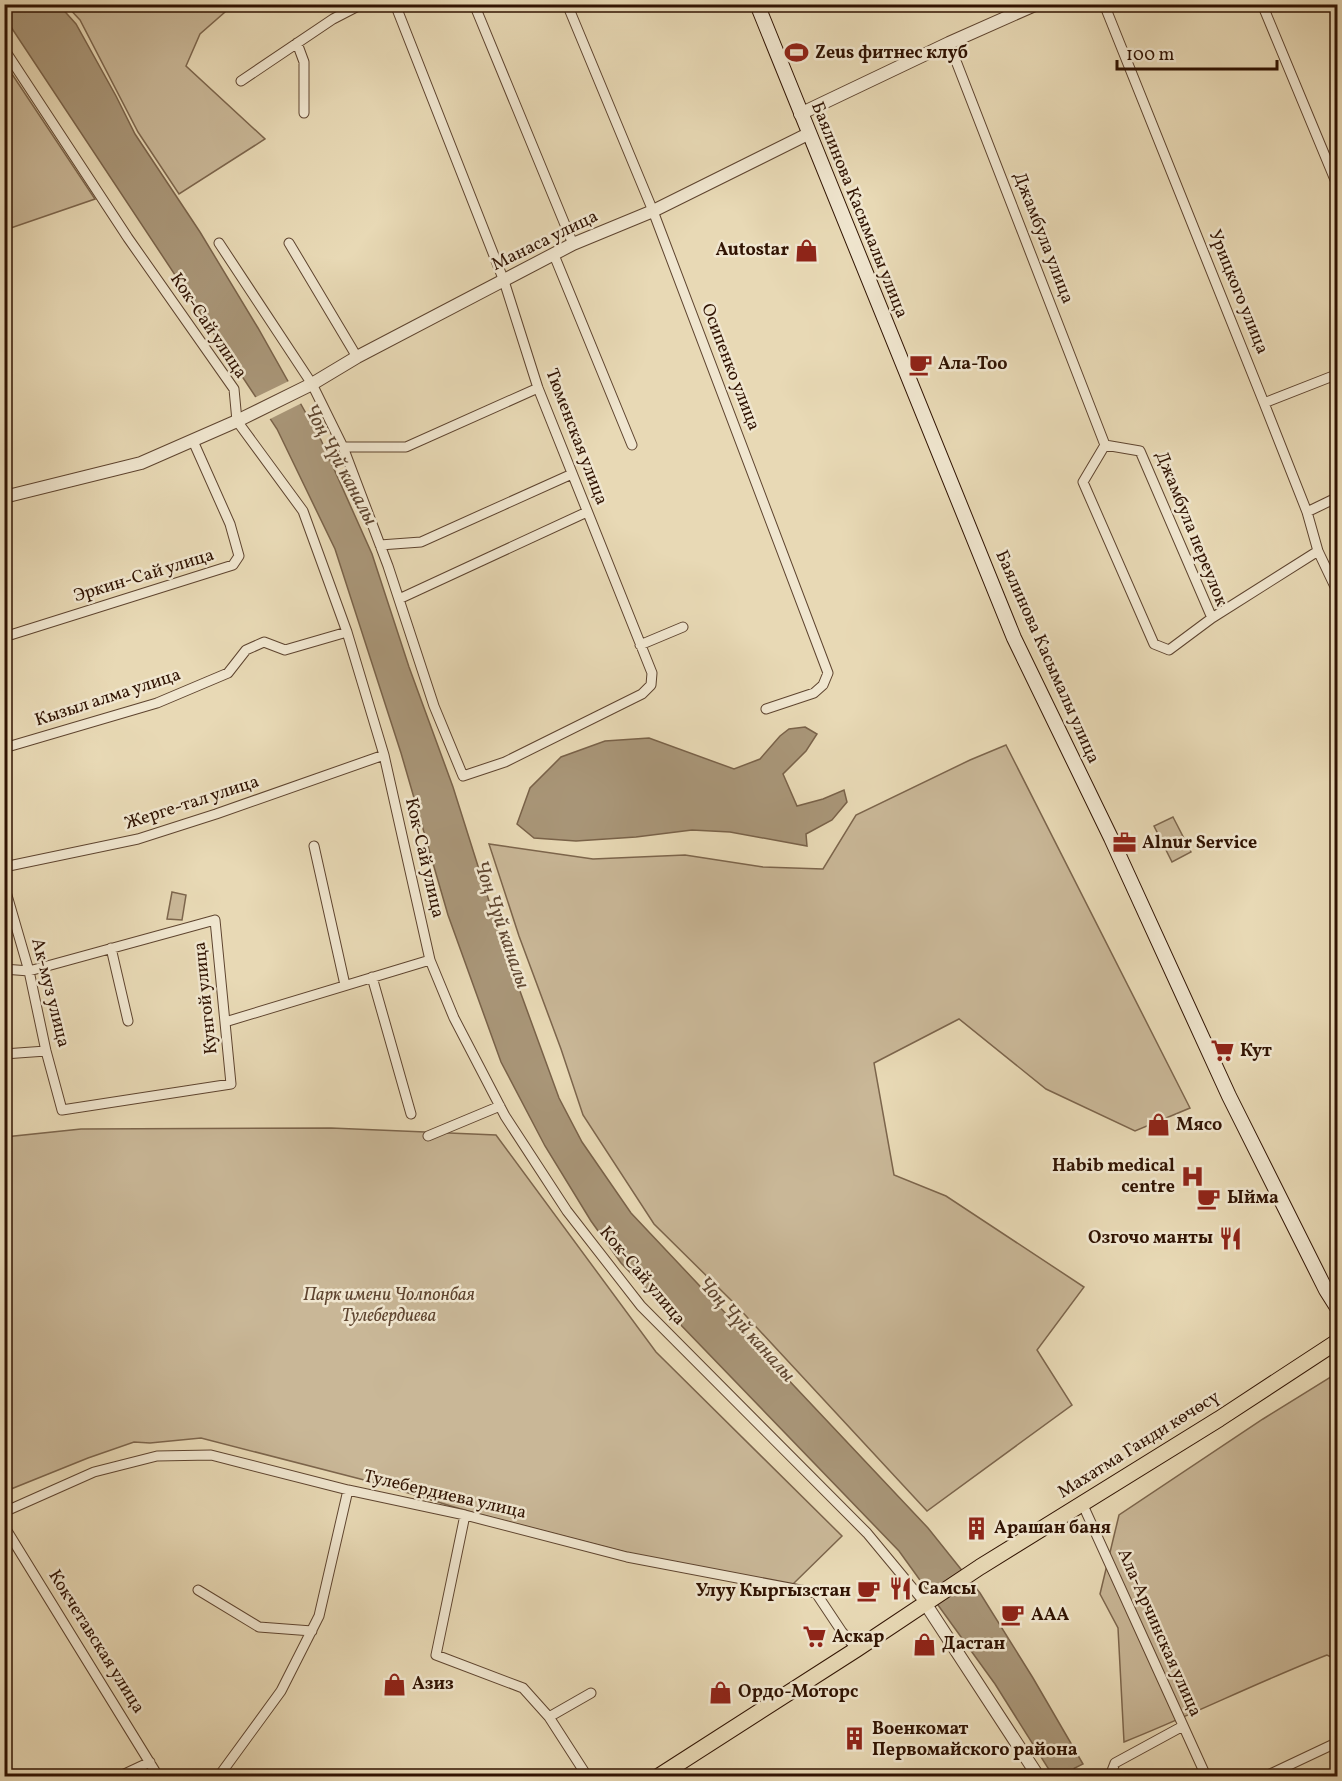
<svg xmlns="http://www.w3.org/2000/svg" width="1342" height="1781" viewBox="0 0 1342 1781" font-family="Vollkorn,serif">
	<rect width="100%" height="100%" fill="#e8d9b5"/>
	<filter id="stains"><feTurbulence type="fractalNoise" baseFrequency=".00333" numOctaves="4"/><feColorMatrix values="0 0 0 0 .2 0 0 0 0 .09 0 0 0 0 .02 0 0 0 .5 -.17"/></filter>
	<radialGradient id="worn" r=".72"><stop offset=".6" stop-color="#630" stop-opacity="0"/><stop offset="1" stop-color="#630" stop-opacity=".3"/></radialGradient>
	<!-- green -->
	<path fill="#c9b797" stroke="#7c654c" stroke-width="1.5" d="M66,5H233L200,34L186,66L265,139L179,194L138,132L80,20Z
		M4,62L95,199L5,230H4Z
		M1006,745L1190,1108L1135,1131L1046,1089L959,1019L874,1063L894,1175L946,1196L1084,1287L1037,1350L1072,1405L927,1511L734,1303L654,1224L583,1115L561,1049L519,936L489,844L593,859L685,855L763,867L823,869L856,815L970,760Z
		M1173,817L1191,852L1172,862L1154,826Z
		M172,892L186,895L182,920L167,919Z
		M331,1128L496,1135L656,1352L842,1536L792,1585L644,1557L474,1513L372,1482L201,1438L150,1443L134,1442L88,1458L11,1489L5,1479V1137L81,1129Z
		M1337,1373V1660L1327,1655C1258,1682 1192,1715 1124,1742L1118,1628L1100,1594L1119,1515L1263,1419Z"/>
	<!-- water -->
	<path fill="#a99678" stroke="#796249" stroke-width="1.5" d="M4,5H59L76,24L116,96L135,134L200,232L258,328L321,440L372,554L409,667L453,787L501,939L559,1098L582,1142L631,1213L928,1528L980,1593L1033,1678L1083,1764L1059,1776H1053L995,1684L899,1551L621,1263L591,1221L545,1146L501,1062L448,915L401,753L335,549L277,429L5,18Z
		M805,727L817,734L806,751L783,774L797,806L823,799L844,790L847,802L832,820L806,834L807,846L730,832L692,830L636,837L576,841L534,838L517,824L530,788L561,757L605,741L649,738L734,769L760,759L780,736L789,729Z"/>
	<!-- pier -->
	<path fill="#e8d9b5" d="M291,380L304,402L268,420L254,398Z"/>
	<g fill="none" stroke-linecap="round" stroke-linejoin="round">
		<!-- canal -->
		<path stroke="#a99678" stroke-width="12" d="M1060,1758L1071,1776"/>
		<defs>
			<path id="minor" d="M474,4L573,244
				M567,4L653,211L828,673L823,685L814,693L766,709
				M1104,4L1264,403L1307,512L1318,551L1338,593
				M1262,4L1338,187
				M297,43L304,62V113
				M949,43L1105,445
				M4,49L128,238L234,389L237,421L303,511L347,632L384,755L430,960L454,1018L505,1116L567,1211L641,1306L867,1533L925,1603
				M241,81L333,19L362,4
				M219,243L312,384L343,447L388,566L434,706L463,776L505,762L642,694L651,685L652,673L538,388L504,281L395,4
				M289,243L357,357
				M554,255L632,445
				M1264,403L1338,374
				M1105,445L1140,451L1212,618L1169,650L1154,644L1083,482Z
				M343,447H406L538,388
				M1307,512L1338,497
				M380,545L421,542L572,474
				M399,599L587,512
				M1212,618L1318,551
				M4,637L233,565L239,556L230,524L193,441
				M640,645L683,627
				M4,748L157,703L228,673L246,650L264,642L285,650L347,632
				M314,846L345,985
				M4,867L138,839L216,814L384,755
				M4,885L29,971L46,1051L62,1110L231,1084L215,920L29,971L4,969
				M111,948L128,1021
				M372,977L411,1114
				M225,1022L430,960
				M4,1054L46,1051
				M428,1136L500,1106
				M1082,1503L1206,1776
				M4,1512L94,1472L157,1456L211,1455L348,1490L465,1515L627,1557L816,1593L842,1632L857,1649
				M465,1515L436,1655L523,1688L549,1717
				M4,1526L158,1776
				M198,1590L259,1627L312,1631
				M120,1776L150,1762
				M219,1776L281,1691L319,1616L348,1490
				M587,1776L549,1717L591,1693
				M1110,1776L1115,1763L1183,1726
				M1266,1776L1338,1742"/>
			<path id="tertiary" d="M800,114L949,43L1037,4
				M4,497L141,463L237,421L312,384L357,357L573,244L653,211L808,134
				M925,1603L1038,1776"/>
			<path id="secondary" d="M757,4L1014,638L1111,838L1229,1096L1326,1290L1338,1309"/>
			<path id="primary" d="M659,1776L857,1649L980,1567L1219,1419L1338,1341"/>
		</defs>
		<!-- minor casing -->
		<use href="#minor" stroke="#5e442f" stroke-width="11"/>
		<!-- tertiary casing -->
		<use href="#tertiary" stroke="#5e442f" stroke-width="14"/>
		<!-- secondary casing -->
		<use href="#secondary" stroke="#301302" stroke-width="16"/>
		<!-- primary casing -->
		<use href="#primary" stroke="#301302" stroke-width="17"/>
		<!-- minor -->
		<use href="#minor" stroke="#f0e6cf" stroke-width="9"/>
		<!-- tertiary -->
		<use href="#tertiary" stroke="#f0e6cf" stroke-width="12"/>
		<!-- secondary -->
		<use href="#secondary" stroke="#f0e6cf" stroke-width="14"/>
		<!-- primary -->
		<use href="#primary" stroke="#e8d9b5" stroke-width="15"/>
	</g>
	<!-- icons -->
	<defs>
		<symbol id="stadium-bare" viewBox="-9 -9 18 18"><path d="M0-5a6.5 5 0 1 0 0 10a6.5 5 0 1 0 0-10ZM-3.5-1.8h7v3.6h-7Z" fill="#8f2418" stroke="#f0e6cf" stroke-width="2.5" paint-order="stroke"/></symbol>
		<symbol id="shop-bare" viewBox="-9 -9 18 18"><path d="M-5-2.5h2.3a2.7 3.5 0 0 1 5.4 0H5L5.5 6h-11ZM-1.5-2.5h3a1.5 2.3 0 0 0-3 0Z" fill="#8f2418" stroke="#f0e6cf" stroke-width="2.5" paint-order="stroke"/></symbol>
		<symbol id="cafe-bare" viewBox="-9 -9 18 18"><path d="M-5.5-4.5H6V0H3Q3 3.5 0 3.5H-2.5Q-5.5 3.5-5.5 0ZM3-3.2v2h1.7v-2ZM-6 4.5H4V6H-6Z" fill="#8f2418" stroke="#f0e6cf" stroke-width="2.5" paint-order="stroke"/></symbol>
		<symbol id="office-bare" viewBox="-9 -9 18 18"><path d="M-6-3h4V-5.5h4V-3h4V5H-6ZM-1-4.5V-3h2v-1.5ZM-6 0V1H6V0Z" fill="#8f2418" stroke="#f0e6cf" stroke-width="2.5" paint-order="stroke"/></symbol>
		<symbol id="supermarket-bare" viewBox="-9 -9 18 18"><path d="M-6-5.5h2.5l.6 2H6L4.5 2H-2.5L-4.4-4H-6ZM-1.5 3.2a1.3 1.3 0 1 0 .1 0ZM3 3.2a1.3 1.3 0 1 0 .1 0Z" fill="#8f2418" stroke="#f0e6cf" stroke-width="2.5" paint-order="stroke"/></symbol>
		<symbol id="hospital-bare" viewBox="-9 -9 18 18"><path d="M-5-5h3v3.5h4V-5h3V5h-3V1.5h-4V5h-3Z" fill="#8f2418" stroke="#f0e6cf" stroke-width="2.5" paint-order="stroke"/></symbol>
		<symbol id="restaurant-bare" viewBox="-9 -9 18 18"><path d="M-5-6h1v4h1v-4h1v4h1v-4h1v5L-1.5 .5V6h-2V.5L-5-1ZM5-6V6H3V1.5H1.5Q1.5-4 5-6Z" fill="#8f2418" stroke="#f0e6cf" stroke-width="2.5" paint-order="stroke"/></symbol>
		<symbol id="building-bare" viewBox="-9 -9 18 18"><path d="M-4-6H4V6H1V3H-1V6H-4ZM-2.5-4.3h1.7v1.8h-1.7ZM.8-4.3h1.7v1.8H.8ZM-2.5-1h1.7V.8h-1.7ZM.8-1h1.7V.8H.8Z" fill="#8f2418" stroke="#f0e6cf" stroke-width="2.5" paint-order="stroke"/></symbol>
	</defs>
	<g fill-rule="evenodd">
		<use href="#stadium-bare" x="780" y="36" width="33" height="33"/>
		<use href="#shop-bare" x="790" y="234" width="33" height="33"/>
		<use href="#cafe-bare" x="904" y="348" width="33" height="33"/>
		<use href="#office-bare" x="1108" y="826" width="33" height="33"/>
		<use href="#supermarket-bare" x="1206" y="1034" width="33" height="33"/>
		<use href="#shop-bare" x="1142" y="1108" width="33" height="33"/>
		<use href="#hospital-bare" x="1176" y="1160" width="33" height="33"/>
		<use href="#cafe-bare" x="1192" y="1182" width="33" height="33"/>
		<use href="#restaurant-bare" x="1214" y="1222" width="33" height="33"/>
		<use href="#building-bare" x="960" y="1512" width="33" height="33"/>
		<use href="#restaurant-bare" x="884" y="1572" width="33" height="33"/>
		<use href="#cafe-bare" x="852" y="1574" width="33" height="33"/>
		<use href="#cafe-bare" x="996" y="1598" width="33" height="33"/>
		<use href="#supermarket-bare" x="798" y="1620" width="33" height="33"/>
		<use href="#shop-bare" x="908" y="1628" width="33" height="33"/>
		<use href="#shop-bare" x="378" y="1668" width="33" height="33"/>
		<use href="#shop-bare" x="704" y="1676" width="33" height="33"/>
		<use href="#building-bare" x="838" y="1722" width="33" height="33"/>
	</g>
	<g text-anchor="middle" dominant-baseline="central" stroke-width="5" stroke-linejoin="round" paint-order="stroke">
		<!-- poi labels -->
		<g font-size="18" font-weight="bold" fill="#301302" stroke="#f0e6cf" text-anchor="start">
			<text x="815" y="53">Zeus фитнес клуб</text>
			<text x="789" y="250" text-anchor="end">Autostar</text>
			<text x="938" y="364">Ала-Тоо</text>
			<text x="1142" y="843">Alnur Service</text>
			<text x="1240" y="1051">Кут</text>
			<text x="1176" y="1125">Мясо</text>
			<text x="1175" y="1166" text-anchor="end">Habib medical<tspan x="1175" dy="21">centre</tspan></text>
			<text x="1227" y="1198">Ыйма</text>
			<text x="1213" y="1238" text-anchor="end">Озгочо манты</text>
			<text x="994" y="1528">Арашан баня</text>
			<text x="918" y="1589">Самсы</text>
			<text x="851" y="1591" text-anchor="end">Улуу Кыргызстан</text>
			<text x="1031" y="1615">ААА</text>
			<text x="832" y="1637">Аскар</text>
			<text x="942" y="1644">Дастан</text>
			<text x="412" y="1684">Азиз</text>
			<text x="738" y="1692">Ордо-Моторс</text>
			<text x="872" y="1729">Военкомат<tspan x="872" dy="21">Первомайского района</tspan></text>
		</g>
		<!-- street labels -->
		<g font-size="18" fill="#301302" stroke="#f0e6cf">
			<text transform="translate(859 210) rotate(68)">Баялинова Касымалы улица</text>
			<text transform="translate(1043 238) rotate(69)">Джамбула улица</text>
			<text transform="translate(545 241) rotate(-26)">Манаса улица</text>
			<text transform="translate(1238 292) rotate(68)">Урицкого улица</text>
			<text transform="translate(208 326) rotate(56)">Кок-Сай улица</text>
			<text transform="translate(730 367) rotate(69)">Осипенко улица</text>
			<text transform="translate(576 437) rotate(69)">Тюменская улица</text>
			<text transform="translate(1191 529) rotate(68)">Джамбула переулок</text>
			<text transform="translate(144 576) rotate(-17)">Эркин-Сай улица</text>
			<text transform="translate(1047 657) rotate(66)">Баялинова Касымалы улица</text>
			<text transform="translate(108 698) rotate(-18)">Кызыл алма улица</text>
			<text transform="translate(192 803) rotate(-18)">Жерге-тал улица</text>
			<text transform="translate(424 858) rotate(77)">Кок-Сай улица</text>
			<text transform="translate(50 993) rotate(76)">Ак-муз улица</text>
			<text transform="translate(206 998) rotate(-96)">Кунгой улица</text>
			<text transform="translate(642 1276) rotate(50)">Кок-Сай улица</text>
			<text transform="translate(1139 1445) rotate(-32)">Махатма Ганди көчөсү</text>
			<text transform="translate(445 1495) rotate(13)">Тулебердиева улица</text>
			<text transform="translate(1159 1633) rotate(66)">Ала-Арчинская улица</text>
			<text transform="translate(96 1642) rotate(58)">Кокчетавская улица</text>
		</g>
		<!-- park labels -->
		<g font-size="18" font-style="italic" fill="#5e442f" stroke="#f0e6cf">
			<text x="389" y="1295">Парк имени Чолпонбая<tspan x="389" dy="21">Тулебердиева</tspan></text>
		</g>
		<!-- water labels -->
		<g font-size="20" font-style="italic" fill="#604731" stroke="#f0e6cf">
			<text transform="translate(340 465) rotate(62)">Чоң Чүй каналы</text>
			<text transform="translate(501 925) rotate(71)">Чоң Чүй каналы</text>
			<text transform="translate(746 1330) rotate(48)">Чоң Чүй каналы</text>
		</g>
	</g>
	<!-- margin -->
	<rect width="1342" height="1781" fill="none" stroke="#e8d9b5" stroke-width="24"/>
	<rect x="6" y="6" width="1330" height="1769" fill="none" stroke="#301302" stroke-width="3"/>
	<rect x="12" y="12" width="1318" height="1757" fill="none" stroke="#301302" stroke-width="1.5"/>
	<!-- scale -->
	<path d="M1117 60v9h160v-9" fill="none" stroke="#301302" stroke-width="3"/>
	<text x="1126" y="60" font-size="18" fill="#301302" stroke="#f0e6cf" stroke-width="4.5" paint-order="stroke">100 m</text>
	<rect width="100%" height="100%" filter="url(#stains)"/>
	<rect width="100%" height="100%" fill="url(#worn)"/>
</svg>
